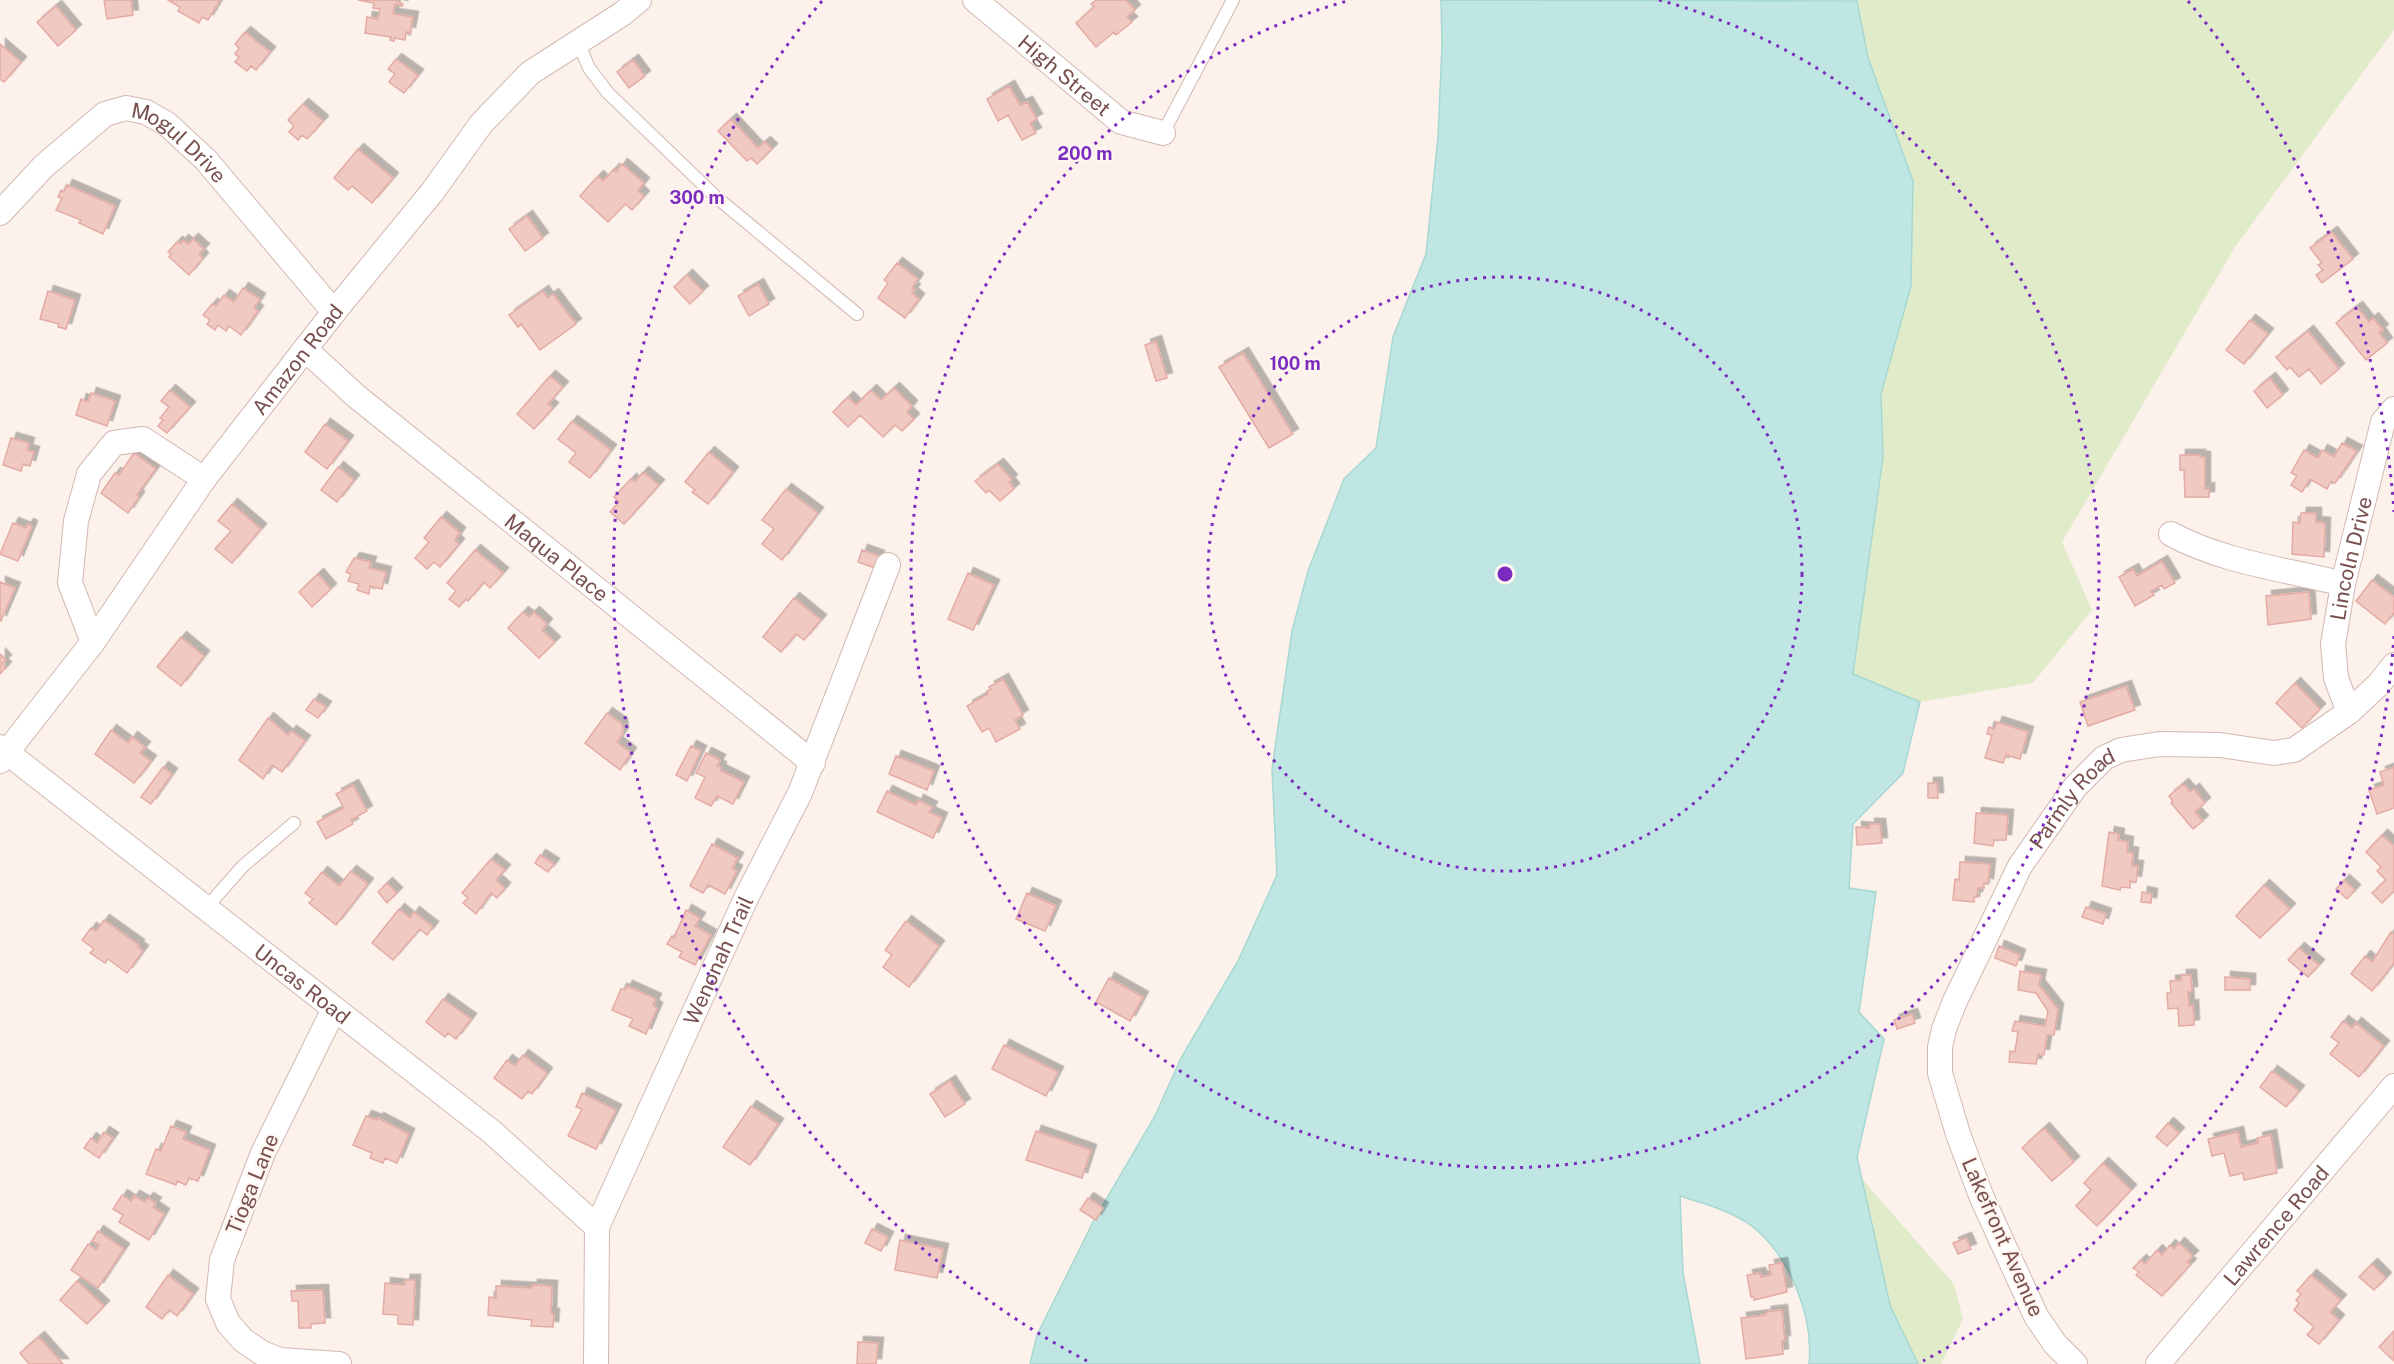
<svg xmlns="http://www.w3.org/2000/svg" width="2394" height="1364" viewBox="0 0 2394 1364" font-family="'Public Sans',sans-serif">
	<defs>
		<filter id="shadow"><feDropShadow dx="5.5" dy="-5.5" stdDeviation="0" flood-color="#0004"/></filter>
	</defs>
	<rect width="100%" height="100%" fill="#fcf1eb"/>
	<!-- green -->
	<path fill="#e0ebc9" d="M1856,0H2394V30L2235,247L2062,542L2092,610L2033,683L1920,702L1853,674L1883,457L1881,394L1911,286L1913,181L1868,58Z
		M1862,1179L1954,1284L1963,1319L1941,1364H1918L1890,1305Z"/>
	<!-- water -->
	<path fill="#bfe6e2" stroke="#a6d8d2" stroke-width="1.5" d="M1441,0L1857,1L1868,58L1913,181L1911,286L1881,394L1883,457L1853,674L1920,702L1903,773L1853,824L1849,888L1876,892L1859,1012L1884,1039L1857,1157L1890,1305L1918,1364H1809C1814,1316 1789,1253 1749,1224C1728,1210 1703,1203 1680,1196L1683,1273L1700,1364H1030L1037,1335L1094,1220L1155,1116L1181,1058L1238,961L1277,875L1272,769L1292,631L1308,571L1344,479L1376,448L1393,337L1426,254L1438,137L1442,46Z"/>
	<!-- building -->
	<path fill="#f1c9c3" stroke="#e4aba4" stroke-width="1.5" filter="url(#shadow)" d="M104,0H131L133,15L107,19Z
		M168,0H220L208,20L202,17L199,23L178,11L180,7Z
		M395,0L403,4L402,6L395,4L393,14L413,17L410,33L406,32L405,40L395,38L394,41L390,40L391,37L365,33L367,17L378,19L380,9L373,8L374,3L358,0Z
		M1096,0H1126L1135,10L1127,17L1132,22L1116,35L1114,32L1096,47L1076,23L1094,7L1091,4Z
		M56,6L76,30L58,46L37,22Z
		M245,32L270,52L256,70L251,66L247,71L235,62L239,57L235,54L239,48L235,44Z
		M0,44L21,62L4,82L0,79Z
		M396,59L418,75L404,93L389,82L395,74L388,69Z
		M633,60L645,76L629,88L617,72Z
		M1009,86L1020,105L1027,102L1037,119L1030,123L1036,133L1022,140L1008,115L998,121L987,99Z
		M303,104L323,121L307,139L302,135L298,140L289,132L294,126L288,120Z
		M731,119L758,148L765,142L772,149L757,164L751,158L747,161L718,131Z
		M358,149L393,178L372,203L352,186L348,190L334,178Z
		M622,164L644,183L638,191L644,196L632,210L625,204L608,222L580,196L598,176L603,181L614,169L616,172Z
		M67,185L115,206L103,234L79,223L81,220L56,210L62,198L58,197L61,190L64,192Z
		M527,216L543,238L525,251L509,229Z
		M2332,232L2353,259L2322,283L2316,275L2323,270L2318,265L2322,263L2310,248Z
		M193,239L204,249L199,254L203,258L189,275L169,257L171,254L168,252L177,242L180,244L183,240L188,244Z
		M897,263L918,279L912,288L915,289L912,293L919,299L905,318L878,298L888,283L884,280Z
		M687,275L703,291L690,304L674,287Z
		M758,284L769,304L749,316L738,296Z
		M243,288L260,299L254,308L258,311L241,335L229,326L226,331L218,325L215,330L207,324L210,320L203,315L212,304L216,306L224,295L234,302Z
		M48,291L75,300L66,329L58,327L59,324L40,319Z
		M543,291L548,298L553,294L576,324L540,350L521,324L518,327L509,315Z
		M2357,307L2369,322L2373,318L2383,330L2379,332L2387,343L2366,360L2336,323Z
		M2250,320L2268,334L2244,364L2226,350Z
		M2308,331L2339,369L2321,384L2309,369L2299,377L2290,367L2287,370L2276,357Z
		M1156,341L1167,378L1156,381L1145,345Z
		M1243,353L1293,434L1269,448L1219,367Z
		M550,376L563,387L548,404L553,408L534,429L517,414Z
		M2270,378L2283,395L2267,408L2254,391Z
		M894,388L912,406L907,412L914,419L902,431L895,425L883,437L860,415L848,427L833,412L848,397L856,405L871,390L881,400Z
		M170,390L190,407L167,433L158,426L163,420L160,418L169,407L161,401Z
		M91,393L115,401L107,426L76,415L81,399L88,402Z
		M572,421L611,450L590,478L569,462L576,453L558,439Z
		M325,424L348,441L327,469L305,452Z
		M11,438L29,443L27,450L34,452L30,466L23,464L21,471L3,465Z
		M2342,443L2357,451L2335,483L2331,481L2327,489L2310,479L2302,492L2291,485L2297,476L2291,473L2304,450L2318,458L2322,450L2334,457Z
		M709,452L733,472L708,504L692,492L695,490L685,482Z
		M134,453L156,469L137,495L139,497L128,513L101,493L115,473L119,475Z
		M2180,455H2200V457H2205V489L2209,488V497H2185L2184,470H2180Z
		M998,464L1012,480L1009,482L1014,489L1000,501L989,490L986,493L975,481Z
		M338,467L354,480L337,502L321,490Z
		M643,472L659,485L624,524L610,512L619,502L614,497L631,479L635,482Z
		M786,489L818,513L782,560L762,544L774,529L762,520Z
		M232,504L261,529L232,563L215,549L231,531L218,521Z
		M2301,513H2316V522L2325,523L2324,557L2292,554L2293,522L2300,523Z
		M441,517L460,533L455,540L459,544L440,567L434,562L427,569L415,558L429,542L424,538Z
		M13,523L26,528L28,524L32,526L18,561L0,554Z
		M475,550L503,573L490,588L484,582L468,601L466,599L459,607L449,599L456,591L447,583Z
		M862,550L879,556L875,568L858,562Z
		M354,558L371,562L369,568L386,572L382,589L370,586L369,594L357,590L359,584L348,581L351,574L346,572Z
		M2162,561L2175,583L2164,589L2162,585L2151,591L2154,595L2135,606L2119,577L2133,569L2137,576Z
		M968,573L994,585L973,630L948,619Z
		M318,574L331,589L312,607L299,592Z
		M2372,580L2394,597V613L2385,624L2356,601Z
		M0,582L15,588L1,621L0,620Z
		M2309,592L2311,619L2268,625L2266,596Z
		M794,598L821,620L804,640L796,634L781,652L763,637Z
		M523,612L529,617L534,612L547,624L542,630L555,642L539,658L508,628Z
		M181,637L204,656L181,686L157,667Z
		M0,654L6,660L2,664L6,667L0,674Z
		M1003,679L1023,715L1015,720L1020,729L996,742L989,728L982,732L967,706L988,694L987,691L991,689L989,687Z
		M2295,683L2320,709L2302,728L2276,703Z
		M2126,686L2135,710L2088,726L2080,702Z
		M314,699L326,707L318,718L306,710Z
		M607,713L622,724L623,733L617,742L631,753L620,770L585,743Z
		M268,718L288,735L291,731L305,741L282,772L272,765L263,779L239,760Z
		M1997,722L2028,732L2020,759L2006,755L2003,763L1985,758L1992,735L1987,734L1989,727L1994,729Z
		M111,730L128,743L132,737L145,747L140,753L151,761L134,783L95,754Z
		M691,746L701,751L687,781L676,775Z
		M706,753L720,760L717,766L721,767L720,770L744,782L733,804L717,796L711,806L695,798L705,777L696,773Z
		M896,756L934,771L927,790L889,774Z
		M163,767L172,774L151,804L141,797Z
		M2394,767V808L2377,814L2369,790L2384,785L2380,772Z
		M1928,783H1937L1938,798H1928Z
		M2183,784L2190,792L2194,789L2205,803L2195,812L2203,821L2193,829L2171,803L2173,802L2169,796Z
		M353,785L367,811L351,820L353,824L326,839L317,822L344,808L336,794Z
		M887,791L916,805L918,800L932,807L929,812L942,818L933,838L877,812Z
		M1976,813L2008,815L2006,840H1994L1993,846L1974,843Z
		M1869,824H1880L1882,843L1857,845L1856,827L1870,828Z
		M2109,832L2119,834L2118,840L2128,842L2127,852L2133,853L2132,866H2138L2136,882L2130,881V888L2121,887L2120,890L2102,886Z
		M2382,835L2394,846V891L2382,903L2372,893L2386,880L2377,871L2381,867L2366,852Z
		M712,844L738,858L732,868L737,871L725,894L708,885L703,893L690,886Z
		M540,855L554,864L548,872L535,863Z
		M491,859L505,870L496,880L505,888L497,898L491,893L476,914L463,903L468,898L462,893Z
		M1960,862L1990,864L1988,884L1984,883V888H1978L1977,897H1974V902L1953,900L1955,879L1959,880Z
		M351,871L368,884L336,925L309,903L313,899L305,893L322,872L339,886Z
		M2344,880L2355,890L2347,899L2336,889Z
		M387,883L397,893L387,903L378,892Z
		M2264,885L2290,909L2260,938L2236,916Z
		M2142,892L2152,894L2151,903L2141,902Z
		M1027,893L1056,906L1045,931L1016,919Z
		M2086,907L2106,914L2103,924L2082,917Z
		M399,909L410,918L414,912L433,927L427,935L420,929L393,960L372,943Z
		M686,910L700,918L695,926L711,935L695,965L679,957L682,952L667,944L672,936L674,938Z
		M104,920L139,945L138,947L143,951L127,973L108,959L105,963L90,953L94,949L82,940L91,928L96,931Z
		M906,921L939,946L909,987L883,967L892,955L885,950Z
		M2391,932L2394,935V963L2372,991L2351,974L2365,956L2372,962Z
		M1999,946L2020,955L2016,966L1995,958Z
		M2299,948L2319,965L2308,977L2288,960Z
		M2020,971L2041,975L2039,985L2058,1009L2054,1035H2047L2044,1055L2038,1054L2036,1064L2009,1062L2010,1051L2015,1052L2018,1032L2012,1031L2015,1021L2045,1026L2048,1011L2036,993L2018,990Z
		M2181,975H2191L2192,992H2188L2189,1006L2193,1005L2194,1025L2179,1026L2178,1008L2168,1009L2167,993H2171L2170,981L2181,980Z
		M2225,977L2250,979V990H2225Z
		M1109,978L1143,997L1130,1021L1096,1002Z
		M627,986L656,999L653,1005L657,1008L646,1034L629,1026L633,1019L612,1010L621,989L625,990Z
		M443,999L471,1019L456,1039L448,1033L445,1037L426,1022Z
		M1912,1014L1915,1023L1897,1029L1894,1020Z
		M2343,1021L2352,1028L2356,1023L2384,1046L2359,1077L2330,1054L2339,1043L2331,1037Z
		M1004,1045L1058,1072L1046,1096L992,1069Z
		M523,1055L547,1073L532,1094L528,1091L522,1099L494,1078L507,1060L515,1066Z
		M2272,1071L2299,1091L2286,1107L2260,1087Z
		M950,1081L965,1104L945,1117L930,1094Z
		M582,1093L616,1110L596,1149L568,1136L582,1109L576,1107Z
		M751,1106L778,1124L750,1165L723,1147Z
		M366,1116L377,1120L378,1118L409,1134L397,1163L385,1158L383,1163L370,1158L372,1153L353,1145Z
		M2168,1123L2179,1133L2167,1146L2156,1137Z
		M171,1126L186,1132L183,1139L210,1150L198,1181L189,1178L186,1185L177,1181L176,1185L146,1174L156,1149L161,1151Z
		M2044,1128L2074,1162L2052,1181L2022,1148Z
		M1036,1131L1091,1150L1082,1178L1026,1160Z
		M104,1132L113,1138L99,1158L84,1148L91,1138L97,1143Z
		M2238,1132L2241,1147L2258,1143L2257,1138L2271,1135L2277,1173L2244,1180L2243,1173L2230,1176L2224,1153L2212,1156L2208,1139Z
		M2103,1163L2131,1190L2097,1226L2076,1206L2091,1190L2084,1183Z
		M122,1195L131,1201L134,1196L145,1202L148,1198L156,1203L153,1207L164,1214L149,1240L119,1222L123,1215L113,1209Z
		M1088,1198L1103,1208L1096,1220L1080,1210Z
		M872,1229L888,1237L881,1251L865,1243Z
		M98,1231L124,1249L98,1288L71,1270L88,1244L96,1250L99,1245L92,1241Z
		M1966,1238L1971,1249L1958,1254L1953,1243Z
		M900,1240L943,1249L937,1278L895,1270Z
		M2179,1243L2193,1256L2187,1262L2191,1264L2162,1296L2136,1275L2139,1272L2133,1268L2141,1260L2145,1264L2157,1250L2162,1255L2170,1245L2174,1249Z
		M1782,1263L1787,1292L1754,1300V1297H1751L1747,1275L1760,1273L1761,1277L1771,1275L1769,1265Z
		M2372,1264L2386,1278L2374,1290L2359,1277Z
		M168,1275L193,1294L177,1316L169,1310L162,1319L146,1307Z
		M2311,1275L2341,1300L2330,1312L2339,1320L2319,1344L2307,1335L2314,1327L2294,1310L2299,1303L2296,1300L2301,1294L2297,1291Z
		M405,1280H415L413,1325L398,1324V1315L383,1314L385,1283L404,1285Z
		M77,1281L104,1306L87,1324L60,1300Z
		M532,1285L552,1286L551,1314H554L553,1327L531,1326L532,1320L488,1315L489,1297L496,1298V1286L532,1288Z
		M323,1290L325,1323L311,1324V1328H299L298,1301H292L291,1291Z
		M1782,1310L1785,1341H1782L1783,1354L1746,1359L1741,1318L1766,1315V1312Z
		M2394,1331V1361L2379,1347Z
		M39,1337L63,1364H29L20,1353Z
		M858,1342L878,1343L876,1364H857Z"/>
	<g fill="none" stroke-linecap="round" stroke-linejoin="round">
		<defs>
			<path id="lane" d="M578,42L589,68L608,93L715,196L857,314
				M1163,133L1233,0
				M206,908L243,866L294,823"/>
			<g id="street">
				<path id="s1" d="M975,0L1121,122L1163,133"/>
				<path id="s2" d="M0,213L44,166L105,114L126,108L146,112L167,124L206,160L334,312"/>
				<path id="s3" d="M305,349L356,396L813,763"/>
				<path d="M2171,534C2225,563 2285,569 2343,584"/>
				<path d="M93,642L70,583L76,521L89,474L114,443L143,439L204,479"/>
				<path id="s4" d="M2349,712L2336,678L2333,644L2343,584L2383,422L2394,409"/>
				<path id="s5" d="M0,747L492,1132L597,1227"/>
				<path id="s6" d="M0,761L93,642L204,479L334,312L433,191L481,124L530,73L622,14L639,0"/>
				<path d="M334,1009L263,1153L222,1260L218,1299L228,1323L243,1340L262,1353L280,1360L339,1364"/>
				<path id="s7" d="M596,1364L597,1227L747,896L800,793L888,565"/>
				<path id="s8" d="M2075,1364L2055,1344L2036,1316L1982,1198L1958,1134L1940,1073V1047L1944,1029L1955,1001L2020,866L2075,787L2104,758L2121,750L2159,744L2220,745L2274,753L2294,750L2349,712L2378,685L2394,665"/>
				<path id="s9" d="M2158,1364L2394,1086"/>
			</g>
		</defs>
		<!-- lane casing -->
		<use href="#lane" stroke="#d2b8b3" stroke-width="14"/>
		<!-- street casing -->
		<use href="#street" stroke="#d2b8b3" stroke-width="26"/>
		<!-- lane -->
		<use href="#lane" stroke="#fff" stroke-width="12"/>
		<!-- street -->
		<use href="#street" stroke="#fff" stroke-width="24"/>
	</g>
	<!-- distance rings -->
	<g fill="none" stroke="#7b2cbf" stroke-width="3" stroke-dasharray="3 6">
		<circle cx="1505" cy="574" r="297"/>
		<path d="M1659 0A594 594 0 1 1 1351 0"/>
		<path d="M2394 636A891 891 0 0 1 1923 1361M1087 1361A891 891 0 0 1 822 1M2188 1A891 891 0 0 1 2394 512"/>
	</g>
	<g text-anchor="middle" dominant-baseline="central" stroke-width="4.5" stroke-linejoin="round" paint-order="stroke">
		<!-- street labels -->
		<g font-size="21" fill="#78514e" stroke="#fff6f2">
			<text stroke="none"><textPath href="#s1" startOffset="117">High Street</textPath></text>
			<text stroke="none"><textPath href="#s2" startOffset="231">Mogul Drive</textPath></text>
			<text stroke="none"><textPath href="#s6" startOffset="500">Amazon Road</textPath></text>
			<text stroke="none"><textPath href="#s3" startOffset="327">Maqua Place</textPath></text>
			<text stroke="none"><textPath href="#s4" startOffset="158">Lincoln Drive</textPath></text>
			<text stroke="none"><textPath href="#s8" startOffset="634">Parmly Road</textPath></text>
			<text stroke="none"><textPath href="#s7" startOffset="430">Wenonah Trail</textPath></text>
			<text stroke="none"><textPath href="#s5" startOffset="384">Uncas Road</textPath></text>
			<text transform="translate(252 1184) rotate(-68)">Tioga Lane</text>
			<text stroke="none"><textPath href="#s9" startOffset="182">Lawrence Road</textPath></text>
			<text transform="translate(2003 1237) rotate(66)">Lakefront Avenue</text>
		</g>
	</g>
	<circle cx="1505" cy="574" r="9" fill="#7b2cbf" stroke="#fff6f2" stroke-width="3"/>
	<g font-size="18" text-anchor="middle" font-weight="bold" fill="#7b2cbf" stroke="#fff6f2" stroke-width="4.5" stroke-linejoin="round" paint-order="stroke">
		<text x="1085" y="160">200 m</text>
		<text x="697" y="204">300 m</text>
		<text x="1295" y="370">100 m</text>
	</g>
</svg>
